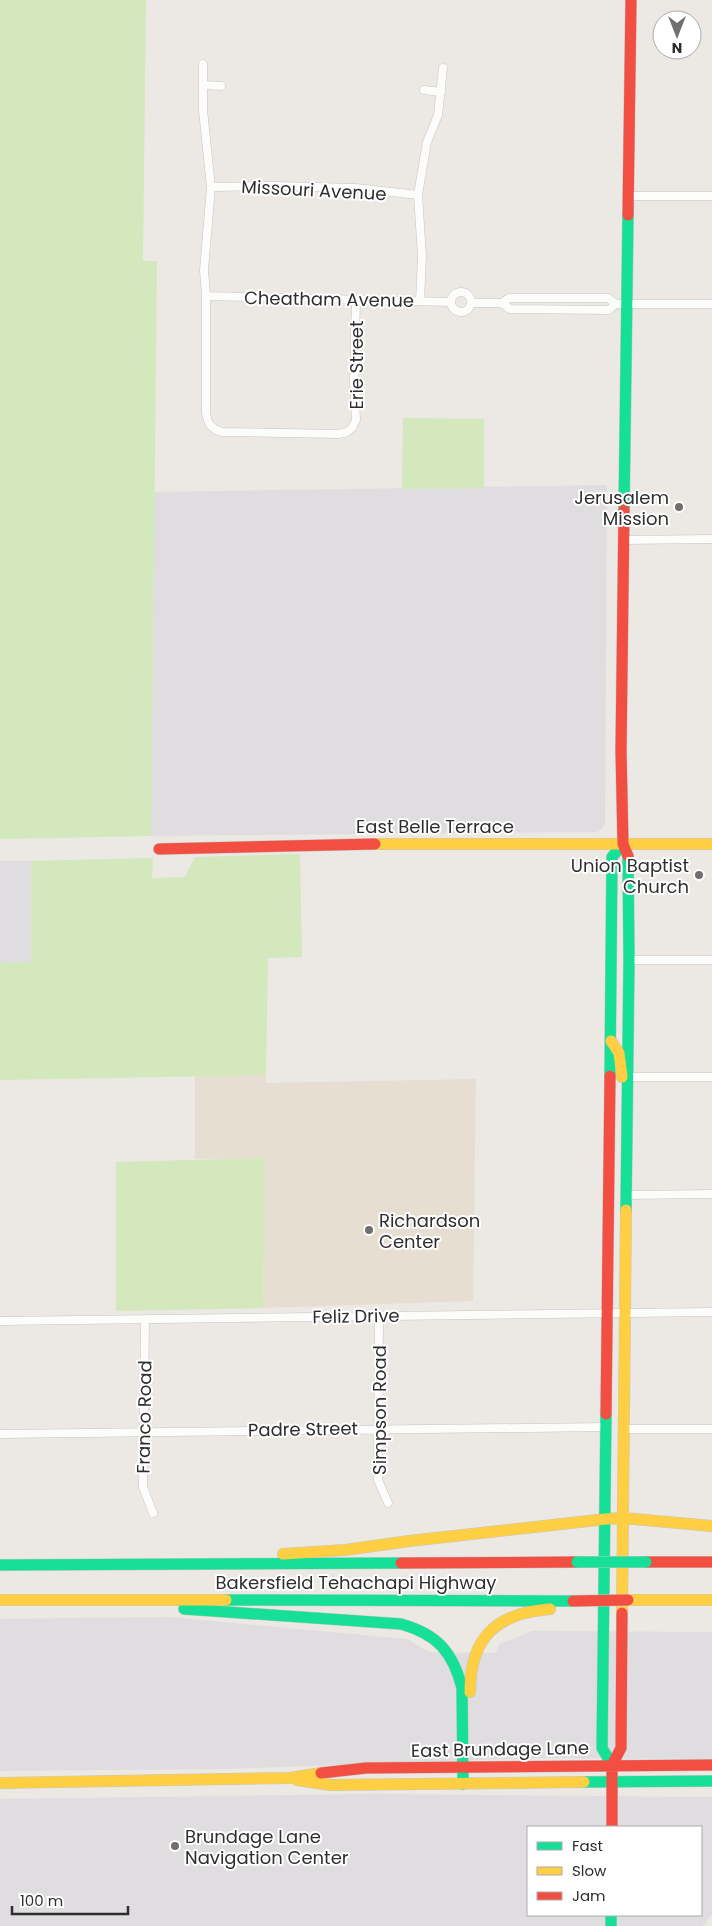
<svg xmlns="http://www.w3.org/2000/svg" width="712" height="1926" viewBox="0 0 712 1926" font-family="Poppins,sans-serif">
	<rect width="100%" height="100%" fill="#ece8e4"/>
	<!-- industrial -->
	<path fill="#dfdddf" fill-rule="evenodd" d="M607,485L605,824L602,829L597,832L151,836L154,492Z
		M0,861H31V962L0,963Z
		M168,1617L407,1639L429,1652L495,1653L500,1644L532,1631L712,1632V1759L539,1758L227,1769L0,1771V1619Z
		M374,1794L712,1797V1914L703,1926H0V1799ZM528,1827H701V1915H528Z"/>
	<!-- education -->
	<path fill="#e7ded2" d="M266,1075V1083L476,1079L473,1301L263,1308L265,1158L195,1159V1076Z"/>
	<!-- green -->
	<path fill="#d3e8bc" d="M0,0H146L143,261H157L151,836L0,839Z
		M403,418L484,419V488L402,489Z
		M300,854L302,957L268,958L266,1075L0,1080V963L31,962V861L153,858L152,878L185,877L195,857Z
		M265,1158L263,1308L116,1311V1162Z"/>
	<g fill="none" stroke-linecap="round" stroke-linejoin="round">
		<defs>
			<path id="street" d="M203,64V110L211,187L204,270L206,296V412C207,423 211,429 222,432L339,434L347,432L352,428L356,420L354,380L356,300
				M203,85L221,86
				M424,90L441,92
				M211,187L275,186L356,188L418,195
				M627,196H712
				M451 302a10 10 0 1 1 20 0a10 10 0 1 1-20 0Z
				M206,296L451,302
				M420,301L422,256L418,195L427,142L438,115L443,68
				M471,303H502L509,298H608L616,304
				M502,303L510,309L609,310L616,304H712
				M623,540L712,539
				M629,960H712
				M627,1077H712
				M626,1195L712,1194
				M379,1316L378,1480L388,1503
				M145,1319L143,1487L153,1513
				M0,1321L712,1312
				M623,1429H712
				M0,1434L606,1427"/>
			<path id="fast" d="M624,510L628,215
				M610,1076L612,857L623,844
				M626,1210L629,960L628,856
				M606,1414L602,1748L612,1765
				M0,1565L401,1563
				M226,1600L573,1601
				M184,1609L401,1624C437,1634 453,1652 462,1688L463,1784
				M584,1782L712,1781
				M611,1915V1926"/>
			<path id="slow" d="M375,844H712
				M611,1041L619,1053L622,1077
				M283,1554L345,1550L409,1541L606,1519L623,1518L712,1526
				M0,1600H226
				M628,1600H712
				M622,1613L626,1210
				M470,1692C470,1637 497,1613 550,1609
				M297,1780L331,1785L584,1782
				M0,1783L290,1778L321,1773"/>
			<path id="jam" d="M628,215L631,0
				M624,510L621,751L623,844L628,856
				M159,849L375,844
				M606,1414L610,1076
				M646,1562H712
				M401,1563L577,1562
				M321,1773L366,1768L712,1765
				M612,1827V1765L621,1748L622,1613"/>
		</defs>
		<!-- street casing -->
		<use href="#street" stroke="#c6c5c5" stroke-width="9"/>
		<!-- fast casing -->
		<use href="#fast" stroke="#c6c5c5" stroke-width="12"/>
		<!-- slow casing -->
		<use href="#slow" stroke="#c6c5c5" stroke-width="12"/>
		<!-- jam casing -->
		<use href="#jam" stroke="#c6c5c5" stroke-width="12"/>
		<!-- street -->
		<use href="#street" stroke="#fcfcfb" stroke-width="8"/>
		<!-- fast -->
		<use href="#fast" stroke="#16e098" stroke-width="11"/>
		<!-- slow -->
		<use href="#slow" stroke="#ffcf43" stroke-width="11"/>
		<!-- jam -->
		<use href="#jam" stroke="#f24e42" stroke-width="11"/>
		<defs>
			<path id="fast-bridge" d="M577,1562H646"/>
			<path id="jam-bridge" d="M573,1601L628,1600"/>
		</defs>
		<!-- fast-bridge casing -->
		<use href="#fast-bridge" stroke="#c6c5c4" stroke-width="12" stroke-linecap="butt"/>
		<!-- jam-bridge casing -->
		<use href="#jam-bridge" stroke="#c6c5c4" stroke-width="12" stroke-linecap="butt"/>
		<!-- fast-bridge -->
		<use href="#fast-bridge" stroke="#16e098" stroke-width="11"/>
		<!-- jam-bridge -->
		<use href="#jam-bridge" stroke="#f24e42" stroke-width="11"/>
	</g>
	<!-- markers -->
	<g fill="#706f6e" stroke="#fff" stroke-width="2">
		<circle cx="679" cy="507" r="5"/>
		<circle cx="699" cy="875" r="5"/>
		<circle cx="369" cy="1230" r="5"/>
		<circle cx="175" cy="1846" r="5"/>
	</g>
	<g text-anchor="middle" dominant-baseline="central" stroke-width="4" stroke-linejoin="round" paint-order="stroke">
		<!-- street labels -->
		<g font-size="18" fill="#2e2e2e" stroke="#fff">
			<text transform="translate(314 190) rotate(3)">Missouri Avenue</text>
			<text transform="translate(329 299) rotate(1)">Cheatham Avenue</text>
			<text transform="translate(356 365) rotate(-90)">Erie Street</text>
			<text x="435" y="826">East Belle Terrace</text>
			<text transform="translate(356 1316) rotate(-1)">Feliz Drive</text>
			<text transform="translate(379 1410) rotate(-90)">Simpson Road</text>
			<text transform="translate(144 1417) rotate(-89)">Franco Road</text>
			<text transform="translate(303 1429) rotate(-1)">Padre Street</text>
			<text x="356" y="1582">Bakersfield Tehachapi Highway</text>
			<text transform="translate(500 1749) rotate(-1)">East Brundage Lane</text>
		</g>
		<!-- poi labels -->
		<g font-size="18" fill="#2e2e2e" stroke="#fff" text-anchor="end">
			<text x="669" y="497">Jerusalem<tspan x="669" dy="21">Mission</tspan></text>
			<text x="689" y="865">Union Baptist<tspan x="689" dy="21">Church</tspan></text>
			<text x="379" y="1220" text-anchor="start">Richardson<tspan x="379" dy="21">Center</tspan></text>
			<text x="185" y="1836" text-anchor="start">Brundage Lane<tspan x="185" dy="21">Navigation Center</tspan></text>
		</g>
	</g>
	<!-- legend -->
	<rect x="527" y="1826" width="175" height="90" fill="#ffffff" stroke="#ababab"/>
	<rect x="537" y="1842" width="25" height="8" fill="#16e098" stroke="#ababab"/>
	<text x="572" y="1851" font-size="15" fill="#2e2e2e">Fast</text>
	<rect x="537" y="1867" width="25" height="8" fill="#ffcf43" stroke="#ababab"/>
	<text x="572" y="1876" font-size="15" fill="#2e2e2e">Slow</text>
	<rect x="537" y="1892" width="25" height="8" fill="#f24e42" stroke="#ababab"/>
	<text x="572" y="1901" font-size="15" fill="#2e2e2e">Jam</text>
	<!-- north arrow -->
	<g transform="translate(677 35) rotate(180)"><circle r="24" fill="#ffffff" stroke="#ababab"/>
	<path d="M0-4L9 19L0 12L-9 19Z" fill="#706f6e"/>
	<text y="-8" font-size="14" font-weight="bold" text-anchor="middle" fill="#2e2e2e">N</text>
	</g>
	<!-- scale -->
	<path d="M12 1906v8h116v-8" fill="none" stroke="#2e2e2e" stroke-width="2.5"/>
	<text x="20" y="1906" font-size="15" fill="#2e2e2e" stroke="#ffffff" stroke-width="4" paint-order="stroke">100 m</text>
</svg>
